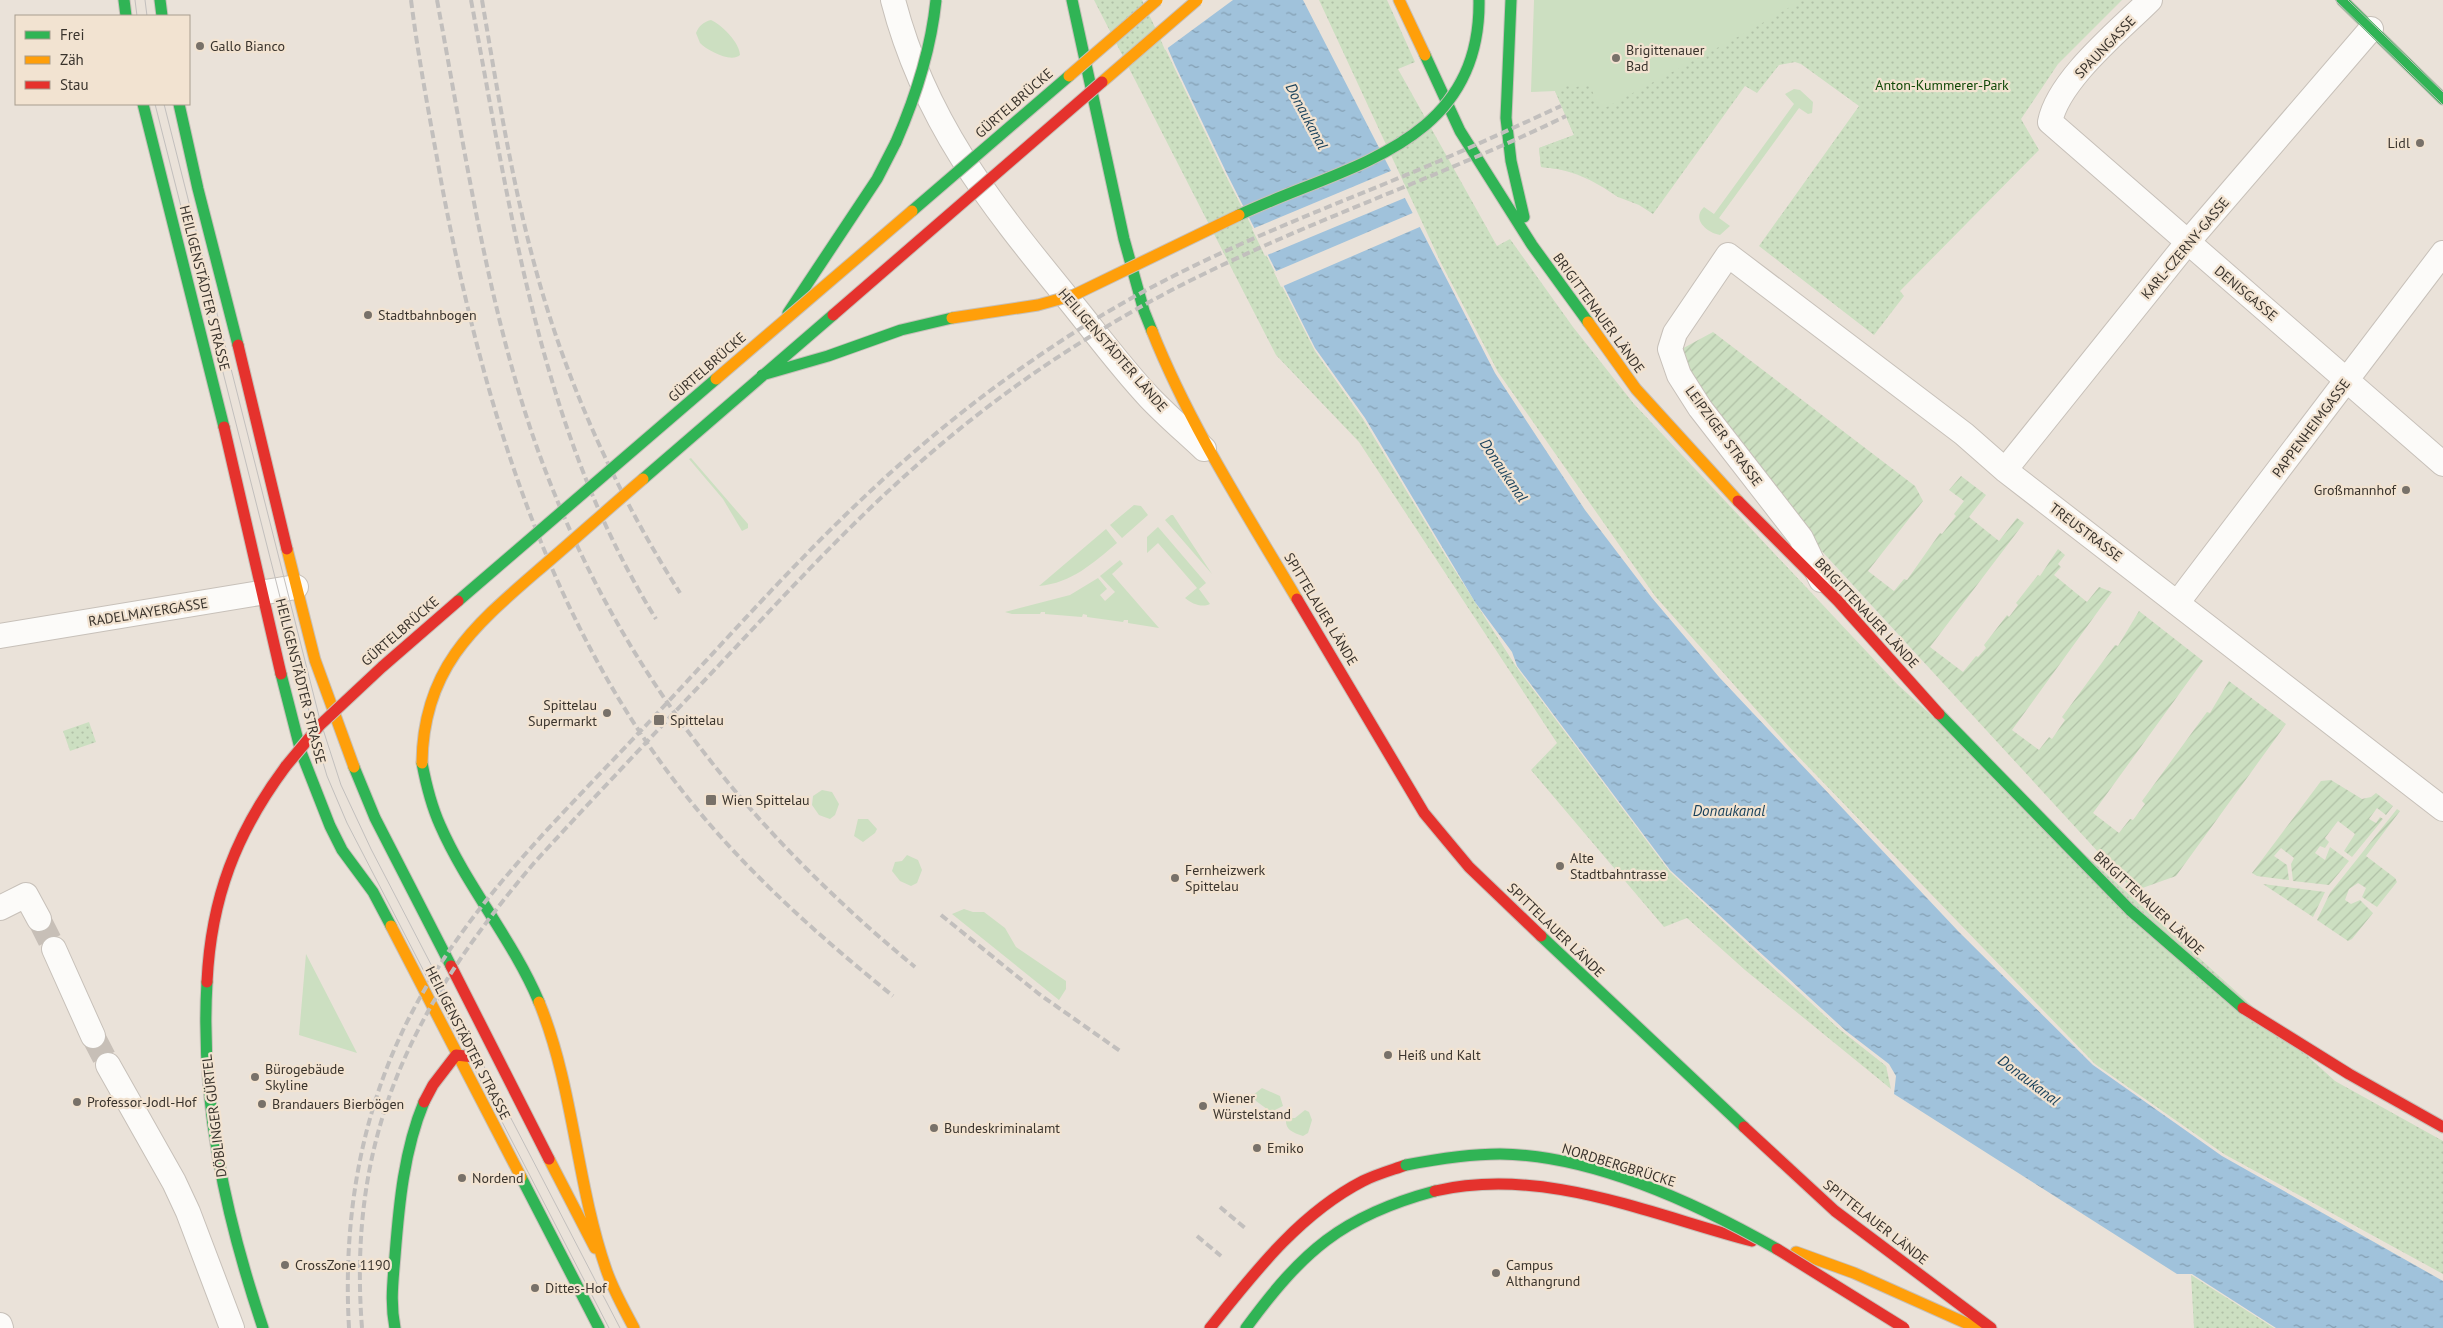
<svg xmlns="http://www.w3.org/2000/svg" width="2443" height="1328" viewBox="0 0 2443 1328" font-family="'PT Sans',sans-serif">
	<defs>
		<pattern id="park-dots" width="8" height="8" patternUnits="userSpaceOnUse" patternTransform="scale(1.25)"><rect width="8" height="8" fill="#ccdfc1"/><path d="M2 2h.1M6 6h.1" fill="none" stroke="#b0c0a6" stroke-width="1.8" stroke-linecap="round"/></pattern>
		<pattern id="garden-furrows" width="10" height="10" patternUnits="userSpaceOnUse" patternTransform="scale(1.25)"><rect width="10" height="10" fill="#ccdfc1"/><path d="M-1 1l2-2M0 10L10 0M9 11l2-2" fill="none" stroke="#b0c0a6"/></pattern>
		<pattern id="water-ripples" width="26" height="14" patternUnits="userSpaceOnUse" patternTransform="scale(1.25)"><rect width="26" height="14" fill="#a0c2db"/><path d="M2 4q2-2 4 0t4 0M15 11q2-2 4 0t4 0" fill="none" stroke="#839eb2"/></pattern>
	</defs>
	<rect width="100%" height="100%" fill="#eae2d9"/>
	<!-- grass -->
	<path fill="#ccdfc1" d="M1534,0H1873L1806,24L1618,197C1593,180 1572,169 1541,167L1539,148L1574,135L1555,91L1531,92Z
		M711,20C721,24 740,43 740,55C731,63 708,51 700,43L696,33C699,26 703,22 711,20Z
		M1794,89L1800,90L1813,102L1812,113L1808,114L1799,108L1719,218L1730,226L1720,235C1707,233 1691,219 1704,207L1714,214L1794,104L1785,94Z
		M691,458L748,524V528L742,531L723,499L689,459Z
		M1134,505L1141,506L1148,515L1122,538L1110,525Z
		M1171,515H1173L1212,574L1165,520Z
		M1158,527L1206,583L1199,589L1210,604C1202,608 1192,604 1185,598L1197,588L1158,543L1147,553V537Z
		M1106,529L1117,543C1093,563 1072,583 1039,586Z
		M1120,560L1123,564L1112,574L1159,628L1128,623V620H1124L1123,622L1087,617V615L1083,614L1082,617L1045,614V612H1041L1040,614H1012L1005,612L1070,595L1098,578L1107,589L1100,595L1105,601L1115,592L1100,576Z
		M822,790L832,792L839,804L835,815L830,819L819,815L812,805L813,796Z
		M858,819H868L877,829L875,833L863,842L854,836Z
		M907,855L918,860L922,870L917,883L911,886L900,881L892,871L895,862L902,861Z
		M964,909L973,912H984L1005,928L1016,947L1066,981V989L1059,1000L952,914Z
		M306,954L357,1053L299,1035Z
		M1262,1088L1280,1096L1283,1106L1271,1112L1256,1101L1253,1095Z
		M1305,1110L1309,1112L1312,1120L1308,1133L1303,1136C1292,1132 1285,1130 1286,1118H1295Z"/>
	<!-- park -->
	<path fill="url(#park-dots)" d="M1094,0H1142L1225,174L1315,351L1363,419L1447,558L1517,668L1670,872L1838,1028L1886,1066L1891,1089L1745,970L1687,918L1664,927L1531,770L1557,743L1359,442L1276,355Z
		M1319,0H1387L1415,62L1398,69L1497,246L1510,239L1573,327L1634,404L1898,685L2335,1081L2443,1141V1274L2224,1154L2095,1064L1792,750L1655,596L1498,372L1441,263Z
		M1802,0H2122L2058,64L2021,119L2039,150L1900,291L1904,296L1874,335L1759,246L1859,106L1801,64L1795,62L1779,65L1757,93L1745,86L1653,214L1639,205L1618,197L1592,179L1567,170L1541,167L1539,148L1574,135L1555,91L1568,84L1572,89L1588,82L1601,110L1745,33Z
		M89,722L96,742L70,751L63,731Z
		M2191,1275L2274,1328H2194Z"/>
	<!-- garden -->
	<path fill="url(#garden-furrows)" d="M1713,332L1915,486L1923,501L1868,571L1894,591L1904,579L1907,580L1940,533L1942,534L1956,516L1954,514L1964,501L1949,490L1961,476L1986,495L1969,517L1999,541L2017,518L2024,523L1930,647L1963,672L1976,656L1978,657L1986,648L1984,645L2007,615L2009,617L2018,605L2016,603L2038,575L2040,576L2058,549L2065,555L2058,564L2061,567L2054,575L2087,602L2099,587L2112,592L2012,730L2039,750L2049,737L2052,739L2065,720L2062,717L2115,645L2118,646L2139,611L2203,661L2093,813L2119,833L2130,819L2133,820L2145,804L2142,801L2207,712L2210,713L2229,681L2286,724L2176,876L2134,891L1796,523L1705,405L1678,351Z
		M2331,780L2362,799L2371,797L2376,793L2393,806L2386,815L2377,808L2369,819L2376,823L2380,817L2383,819L2352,857L2344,851L2355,834L2338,821L2325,838L2329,842L2325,848L2320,846L2315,853L2325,860L2330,847L2349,861L2329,885L2293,881L2291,864L2294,858L2281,848L2274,856L2287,865L2289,880L2257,876L2252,873L2321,781Z
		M2397,809L2400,811L2366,856L2395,878L2397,882L2377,907L2362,897L2366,888L2358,883L2349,889L2345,900L2351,904L2360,900L2373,913L2352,939L2348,941L2317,920L2330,893Z
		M2263,884L2325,892L2313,917Z"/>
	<!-- water -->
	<path fill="url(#water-ripples)" d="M1147,0H1303L1495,373L1585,510L1652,598L1719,677L1958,931L2093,1065L2222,1156L2443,1281V1328H2276L2192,1274H2177L1894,1094L1896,1076L1889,1064L1846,1031L1670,870L1517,666L1512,652L1475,602L1365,418L1315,348L1227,174L1175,65Z"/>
	<!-- pier -->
	<path fill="#eae2d9" d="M1144,0H1233L1165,50Z
		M1393,170L1407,197L1265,256L1252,229Z
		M1415,212L1422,226L1281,287L1274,272Z"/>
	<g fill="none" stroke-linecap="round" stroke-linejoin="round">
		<!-- street-tunnel -->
		<path stroke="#c7bfb7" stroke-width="24" stroke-dasharray="24 12" stroke-linecap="butt" d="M39,919L54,949
			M93,1036L108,1065"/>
		<defs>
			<path id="street" d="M893,0C924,120 989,202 1065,295C1093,329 1119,365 1149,397C1167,416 1186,432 1204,449
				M2150,0C2120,30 2058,80 2050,122L2443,464
				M2005,470L2187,243L2371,29
				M1821,580L1801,538L1700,408L1679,375L1670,349L1675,333L1728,255L1964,434L2005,470L2443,809
				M2178,602L2443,253
				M0,636L296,587
				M0,908L26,895L39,919
				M54,949L93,1036
				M108,1065L174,1182L188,1212L232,1328
				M0,1325L1,1328"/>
			<path id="fast" d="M124,0L126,16
				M160,0L162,16
				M1072,0L1124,239L1144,311L1152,331
				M1511,0L1506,118L1511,161L1524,217
				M2342,0L2443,99
				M1425,55L1460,131L1532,245L1588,322
				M143,104L224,427
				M179,104L198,189L238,345
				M788,313L877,179L896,142
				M281,674L301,752L330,826L342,850L373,892L391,926
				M1939,714L2130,910L2243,1008
				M422,763C426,784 431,805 440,825C467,887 513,940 539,1002
				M354,767L375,818L451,966
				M1541,936L1744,1127
				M207,982C200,1101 225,1215 263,1328
				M521,1177L599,1328
				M395,1328C390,1303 393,1281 395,1256C399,1204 404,1150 424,1102
				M1246,1328C1302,1252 1341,1216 1435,1191"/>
			<path id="slow" d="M1399,0L1425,55
				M1588,322L1636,389L1738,501
				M1152,331C1190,426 1245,511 1297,599
				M287,549L315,660L354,767
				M391,926L521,1177
				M539,1002C574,1088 576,1182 606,1269C613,1290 624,1309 634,1328
				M549,1159L595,1248
				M1796,1252L1854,1273L1977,1328"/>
			<path id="jam" d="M238,345L287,549
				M224,427L281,674
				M1738,501L1838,601L1939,714
				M1297,599L1424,813L1469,867L1541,936
				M451,966L549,1159
				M207,982C211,898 236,833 286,766
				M2243,1008L2349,1074L2443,1127
				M424,1102L433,1085L456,1055L474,1057
				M1744,1127L1835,1211L1991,1328
				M1435,1191C1543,1166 1649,1214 1752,1241
				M1210,1328C1254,1273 1299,1214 1363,1181C1377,1174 1392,1170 1406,1165"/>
		</defs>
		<!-- street casing -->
		<use href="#street" stroke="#c7c0b9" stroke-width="26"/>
		<!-- fast casing -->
		<use href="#fast" stroke="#c7c0b9" stroke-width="13"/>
		<!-- slow casing -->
		<use href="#slow" stroke="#c7c0b9" stroke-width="13"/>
		<!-- jam casing -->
		<use href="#jam" stroke="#c7c0b9" stroke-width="13"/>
		<!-- street -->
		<use href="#street" stroke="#fcfbf9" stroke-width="24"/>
		<!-- fast -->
		<use href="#fast" stroke="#30b455" stroke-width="11"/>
		<!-- slow -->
		<use href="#slow" stroke="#ff9f0a" stroke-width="11"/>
		<!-- jam -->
		<use href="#jam" stroke="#e5322d" stroke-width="11"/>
		<!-- tram -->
		<path stroke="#c2bfbd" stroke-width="1" d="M135,0L137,16
			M145,0L147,16
			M2335,0L2443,105
			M2348,0L2443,92
			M155,104L316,739L327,776L347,823L609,1328
			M164,104L320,720L341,785L371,849L620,1328"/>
		<!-- rail -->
		<path stroke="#c2bfbd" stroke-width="4" stroke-dasharray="8 4" stroke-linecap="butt" d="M411,0C419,63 431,124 442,186C482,398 545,615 680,788C741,867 815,933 893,996
			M437,0C461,128 480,257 516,382C585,623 724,810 915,967
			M471,0C511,212 540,433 656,619
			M482,0C497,88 511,177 534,263C565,380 615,491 680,593
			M941,915L1039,994L1120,1051
			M1220,1207L1245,1228
			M1197,1236L1221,1256
			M349,1328C343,1223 359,1121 405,1026C463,908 561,816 650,721C731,635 810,544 898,466C962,409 1031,358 1104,314C1201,256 1307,216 1411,173C1461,152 1511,129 1561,106
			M362,1328C347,1135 412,1007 534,863C595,796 658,730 720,664C781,599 841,533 907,474C970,417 1038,367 1111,324C1254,238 1416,189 1566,116"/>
		<defs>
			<path id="fast-bridge" d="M896,142C916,96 931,50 936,0
				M912,211L1069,76
				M1239,215C1344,165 1481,147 1479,0
				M762,375L828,356L901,330L952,318
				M643,479L833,315
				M458,601L716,379
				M1406,1165C1437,1159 1468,1154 1500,1154C1593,1155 1698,1204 1777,1249"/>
			<path id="slow-bridge" d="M1069,76L1157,0
				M1102,82L1197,0
				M952,318L1038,305L1074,295L1239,215
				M716,379L912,211
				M422,763C423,667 475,625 542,567C576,538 609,508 643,479"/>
			<path id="jam-bridge" d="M833,315L1102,82
				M286,766L320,725L382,667L458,601
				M1777,1249L1904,1328"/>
		</defs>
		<!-- fast-bridge casing -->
		<use href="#fast-bridge" stroke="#c7c0b9" stroke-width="13" stroke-linecap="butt"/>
		<!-- slow-bridge casing -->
		<use href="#slow-bridge" stroke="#c7c0b9" stroke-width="13" stroke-linecap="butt"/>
		<!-- jam-bridge casing -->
		<use href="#jam-bridge" stroke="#c7c0b9" stroke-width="13" stroke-linecap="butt"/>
		<!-- fast-bridge -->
		<use href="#fast-bridge" stroke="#30b455" stroke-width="11"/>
		<!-- slow-bridge -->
		<use href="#slow-bridge" stroke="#ff9f0a" stroke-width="11"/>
		<!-- jam-bridge -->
		<use href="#jam-bridge" stroke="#e5322d" stroke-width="11"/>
	</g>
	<!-- markers -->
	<g fill="#787169" stroke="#f2e3d1" stroke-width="2">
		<circle cx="200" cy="46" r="5"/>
		<circle cx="1616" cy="58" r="5"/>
		<circle cx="2420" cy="143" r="5"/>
		<circle cx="368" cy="315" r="5"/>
		<circle cx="2406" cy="490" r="5"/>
		<circle cx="607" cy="713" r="5"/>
		<rect x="653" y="714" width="12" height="12" rx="2.5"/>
		<rect x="705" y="794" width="12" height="12" rx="2.5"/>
		<circle cx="1560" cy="866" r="5"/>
		<circle cx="1175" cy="878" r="5"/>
		<circle cx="1388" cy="1055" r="5"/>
		<circle cx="255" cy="1077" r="5"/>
		<circle cx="77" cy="1102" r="5"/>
		<circle cx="262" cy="1104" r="5"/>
		<circle cx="1203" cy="1106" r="5"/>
		<circle cx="934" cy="1128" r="5"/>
		<circle cx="1257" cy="1148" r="5"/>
		<circle cx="462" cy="1178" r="5"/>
		<circle cx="285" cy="1265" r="5"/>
		<circle cx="1496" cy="1273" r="5"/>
		<circle cx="535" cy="1288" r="5"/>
	</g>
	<g text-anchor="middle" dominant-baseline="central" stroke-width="4.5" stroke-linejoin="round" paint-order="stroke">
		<!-- poi labels -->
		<g font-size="14" fill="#3a342d" stroke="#f2e3d1" text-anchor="start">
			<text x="210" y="46">Gallo Bianco</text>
			<text x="1626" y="50">Brigittenauer<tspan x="1626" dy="16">Bad</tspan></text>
			<text x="2410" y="143" text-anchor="end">Lidl</text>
			<text x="378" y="315">Stadtbahnbogen</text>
			<text x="2396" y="490" text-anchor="end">Großmannhof</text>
			<text x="597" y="705" text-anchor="end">Spittelau<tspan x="597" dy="16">Supermarkt</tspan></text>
			<text x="670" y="720">Spittelau</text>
			<text x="722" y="800">Wien Spittelau</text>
			<text x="1570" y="858">Alte<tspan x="1570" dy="16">Stadtbahntrasse</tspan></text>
			<text x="1185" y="870">Fernheizwerk<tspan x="1185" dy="16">Spittelau</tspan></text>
			<text x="1398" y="1055">Heiß und Kalt</text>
			<text x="265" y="1069">Bürogebäude<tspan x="265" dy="16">Skyline</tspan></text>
			<text x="1213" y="1098">Wiener<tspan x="1213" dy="16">Würstelstand</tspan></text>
			<text x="87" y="1102">Professor-Jodl-Hof</text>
			<text x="272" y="1104">Brandauers Bierbögen</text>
			<text x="944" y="1128">Bundeskriminalamt</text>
			<text x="1267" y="1148">Emiko</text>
			<text x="472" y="1178">Nordend</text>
			<text x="295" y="1265">CrossZone 1190</text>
			<text x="1506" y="1265">Campus<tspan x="1506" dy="16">Althangrund</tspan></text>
			<text x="545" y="1288">Dittes-Hof</text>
		</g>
		<!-- street labels -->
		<g font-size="14" fill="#3a342d" stroke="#f2e3d1">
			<text transform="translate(2105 47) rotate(-46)">SPAUNGASSE</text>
			<text transform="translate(1014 103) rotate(-41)">GÜRTELBRÜCKE</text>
			<text transform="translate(2185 248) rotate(-50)">KARL-CZERNY-GASSE</text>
			<text transform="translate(205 288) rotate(76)">HEILIGENSTÄDTER STRASSE</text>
			<text transform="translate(2246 293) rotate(40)">DENISGASSE</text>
			<text transform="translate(1599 313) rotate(54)">BRIGITTENAUER LÄNDE</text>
			<text transform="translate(1113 350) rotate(49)">HEILIGENSTÄDTER LÄNDE</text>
			<text transform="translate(707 367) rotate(-41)">GÜRTELBRÜCKE</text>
			<text transform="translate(2311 428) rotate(-53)">PAPPENHEIMGASSE</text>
			<text transform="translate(1724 436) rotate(54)">LEIPZIGER STRASSE</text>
			<text transform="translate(2086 532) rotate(37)">TREUSTRASSE</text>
			<text transform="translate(1321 609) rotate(59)">SPITTELAUER LÄNDE</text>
			<text transform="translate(148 612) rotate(-9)">RADELMAYERGASSE</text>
			<text transform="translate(1867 613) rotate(47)">BRIGITTENAUER LÄNDE</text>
			<text transform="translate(400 631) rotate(-41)">GÜRTELBRÜCKE</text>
			<text transform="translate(301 681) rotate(76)">HEILIGENSTÄDTER STRASSE</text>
			<text transform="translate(2149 903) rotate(43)">BRIGITTENAUER LÄNDE</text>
			<text transform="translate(1556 930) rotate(44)">SPITTELAUER LÄNDE</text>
			<text transform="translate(468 1043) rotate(63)">HEILIGENSTÄDTER STRASSE</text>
			<text transform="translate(214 1116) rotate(-97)">DÖBLINGER GÜRTEL</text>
			<text transform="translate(1619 1165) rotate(17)">NORDBERGBRÜCKE</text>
			<text transform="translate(1876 1222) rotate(38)">SPITTELAUER LÄNDE</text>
		</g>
		<!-- park labels -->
		<g font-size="14" fill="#104806" stroke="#f2e3d1">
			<text x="1942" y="85">Anton-Kummerer-Park</text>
		</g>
		<!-- water labels -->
		<g font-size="15" font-style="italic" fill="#163f5a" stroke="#f2e3d1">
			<text transform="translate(1307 116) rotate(62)">Donaukanal</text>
			<text transform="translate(1504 470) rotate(56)">Donaukanal</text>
			<text x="1729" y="810">Donaukanal</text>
			<text transform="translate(2029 1080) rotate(37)">Donaukanal</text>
		</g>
	</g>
	<!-- legend -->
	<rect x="15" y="15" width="175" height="90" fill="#f2e3d1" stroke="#a89d8f"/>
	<rect x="25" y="31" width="25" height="8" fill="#30b455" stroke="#a89d8f"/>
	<text x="60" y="40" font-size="15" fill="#3a342d">Frei</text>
	<rect x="25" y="56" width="25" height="8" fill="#ff9f0a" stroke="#a89d8f"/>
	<text x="60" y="65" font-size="15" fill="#3a342d">Zäh</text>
	<rect x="25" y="81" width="25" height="8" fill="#e5322d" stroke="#a89d8f"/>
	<text x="60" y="90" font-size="15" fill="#3a342d">Stau</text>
</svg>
